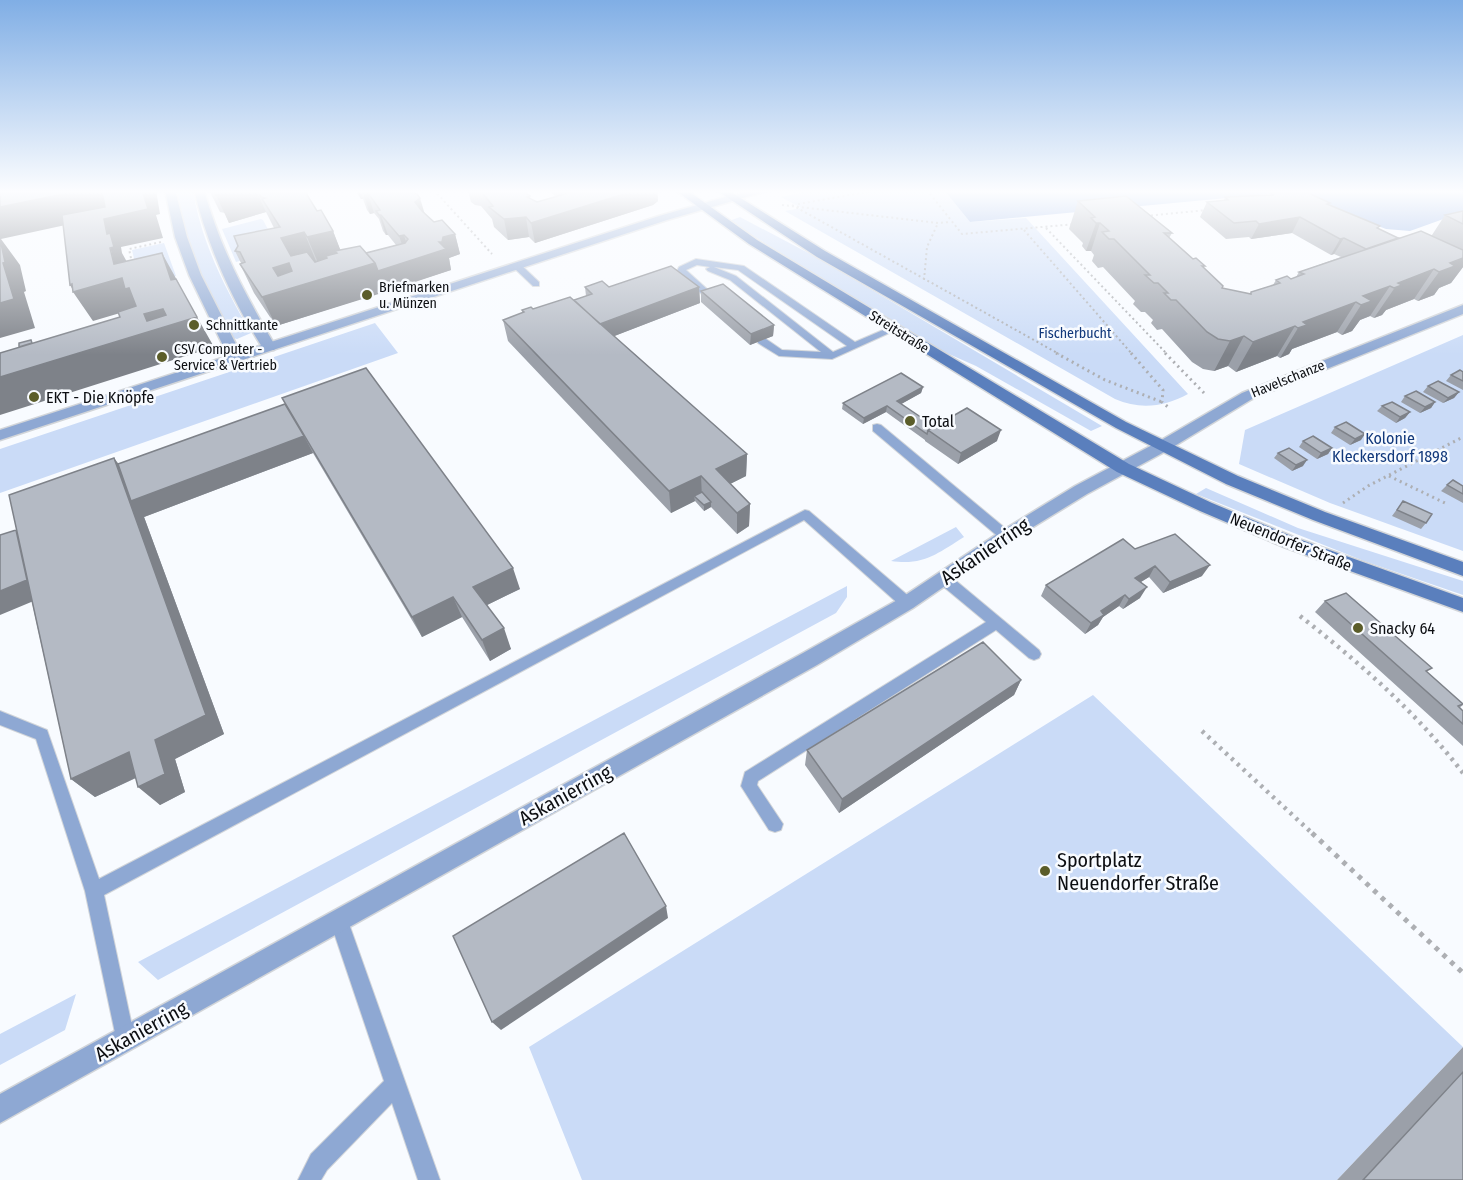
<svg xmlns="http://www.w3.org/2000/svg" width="1463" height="1180" viewBox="0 0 1463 1180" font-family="'Fira Sans Condensed',sans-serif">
	<rect width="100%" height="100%" fill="#f8fbff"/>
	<!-- green -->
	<path fill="#cadbf7" d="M177,190H193C201,242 225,288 251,333L237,339L233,338L197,265L186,234Z
		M813,190H944L970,222L1026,218L1188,394C1164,407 1140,410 1115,399L785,211L801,208L781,197Z
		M740,217L816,257L1102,426L1091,431L976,366L933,347L729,221Z
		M261,219L263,220L279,250L236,262L222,229Z
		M164,243L176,276L140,285L132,250Z
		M375,323L398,353L0,493V449Z
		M1463,335V551L1330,503L1239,464L1245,430Z
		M1206,488L1298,528L1463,581V595L1364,561L1196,494Z
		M956,527L964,537C938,553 924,566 891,561Z
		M847,586V597L836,613L158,980L138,962Z
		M1093,695L1463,1047L1337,1180H582L529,1047Z
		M76,994L65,1030L0,1065V1034Z"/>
	<!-- water -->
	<path fill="#84a6e0" d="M944,190H1463V212L1410,231L1386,229L1290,192L970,222Z"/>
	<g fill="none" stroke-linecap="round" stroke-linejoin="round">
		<defs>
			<path id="service" d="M696,259L744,266L855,342L890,327L898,329L832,359L779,356L758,343V339H766L782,350L821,352L730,280L708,271L706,269L710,267L697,265L686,270L717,298L709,300L676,273L679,267ZM714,267L738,270L847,346L833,352L736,276Z
				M514,264H520L539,282V286H533L514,268Z
				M877,424L881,425L1011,533L1012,536L1011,539H1001L873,431V425Z
				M805,510L809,511L912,599L914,603L912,607H902L804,520L104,895L135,1040L132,1047L125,1050L118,1047L85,891L36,739L0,725V711L47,730L99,879Z
				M944,574L949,575L1039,650L1041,654L1039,658L1034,660L1029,658L996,630L758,781L757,785L783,824L781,830L775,832L769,830L741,786L745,772L986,622L939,583L937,579L939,575Z
				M339,912L345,915L348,921L440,1180H418L392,1103L327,1170L321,1180H298L311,1154L384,1081L330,921L333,915Z"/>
			<path id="minor" d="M165,190H175L187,237L201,275L243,358L241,361H231L229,358L189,275L175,237Z
				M194,190H204C221,250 245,294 276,347L274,350H264C232,301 208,247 194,190Z
				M752,190H771L732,201L727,198Z
				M1463,305V314L1252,399L1168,450L1087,494L1012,540L913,608L817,665L0,1123V1094L803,653L901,598L1000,532L1075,486L1158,442L1242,393Z"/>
			<path id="tertiary" d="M732,195L736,196V200L667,220L0,440V430L659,216Z"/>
			<path id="secondary" d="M675,190H687L757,240L1129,464L1212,503L1296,538L1463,598V612L1284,547L1200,511L1117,472L749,244Z
				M716,190H728L825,251L1126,422L1238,476L1325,512L1463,562V576L1313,520L1226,484L1116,428L817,257Z"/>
		</defs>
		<!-- service casing -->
		<use href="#service" stroke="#d2d5d9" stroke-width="2"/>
		<!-- minor casing -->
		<use href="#minor" stroke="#d2d5d9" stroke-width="3"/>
		<!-- tertiary casing -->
		<use href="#tertiary" stroke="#d2d5d9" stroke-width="3"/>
		<!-- secondary casing -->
		<use href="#secondary" stroke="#d2d5d9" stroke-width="3"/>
		<!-- path-far3 -->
		<path stroke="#adafb3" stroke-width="2" stroke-dasharray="2 3" stroke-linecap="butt" d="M434,190L492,254
			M927,190L962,234L1076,224
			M798,204L878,190
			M782,205L938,223L950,222
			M792,205L1059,354
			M1146,216L1207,210
			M1046,228L1167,354
			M1024,230L1132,354
			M132,263L129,249L161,242
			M924,280L927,247L938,223"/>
		<!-- path-far2 -->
		<path stroke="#adafb3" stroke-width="3" stroke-dasharray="2 4" stroke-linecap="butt" d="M1056,353L1105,380L1162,402
			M1131,353L1163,390L1162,402L1168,407
			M1165,353L1204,393
			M1389,476L1447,504
			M1343,503L1368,486L1463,437"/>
		<!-- path-far1 -->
		<path stroke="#adafb3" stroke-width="4.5" stroke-dasharray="3 5" stroke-linecap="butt" d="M1300,616C1360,663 1416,712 1463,773
			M1202,731L1313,834"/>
		<!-- path -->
		<path stroke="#adafb3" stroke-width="5" stroke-dasharray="4.5 6" stroke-linecap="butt" d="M1312,833L1463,973"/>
		<!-- service -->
		<use href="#service" fill="#8ea8d3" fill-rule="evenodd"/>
		<!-- minor -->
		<use href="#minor" fill="#8ea8d3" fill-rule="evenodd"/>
		<!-- tertiary -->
		<use href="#tertiary" fill="#8ea8d3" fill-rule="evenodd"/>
		<!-- secondary -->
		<use href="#secondary" fill="#5a7fbd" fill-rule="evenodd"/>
	</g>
	<!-- wall -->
	<path fill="#9ba0a9" d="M209,190H306L309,197L317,211L333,231L340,250L366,253L396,245L388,235H386L383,231L379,219L374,213L370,214L367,210L363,199H361L355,190H408L424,213L434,222L455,234L460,254L449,258L451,270L276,326L254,293L240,264L241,263L235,251L274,228L266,212L229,223L225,213L220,212Z
		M465,190H523L530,198L537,202L556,197L549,190H575V191L579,190H657L658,201L653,205L535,243L529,237L508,240L494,227L492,219L481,206L475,205L471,202L469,194Z
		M1270,193L1329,205L1380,226L1378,228L1398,238L1432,235L1445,215L1463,211V267L1451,283L1439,288L1434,295L1418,301L1414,299L1386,310L1382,315L1374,318L1370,316L1360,320L1352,331L1342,335L1337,332L1292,349L1289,354L1280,358L1277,356L1236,372L1228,366L1214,371L1203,369L1192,362L1162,329L1157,330L1151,323L1153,320L1145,312H1141L1133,304L1135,301L1103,267L1098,268L1092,261L1094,255L1091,251H1086L1082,246L1083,243L1069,229L1078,201L1172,233L1169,238L1203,268L1222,288L1250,294L1251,292L1273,285L1276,280L1291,279L1296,277L1299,272L1341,257L1334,254L1331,255L1292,233L1251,239L1249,237L1226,239L1200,217L1207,202L1224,200L1225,197L1269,195Z
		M585,287H699L700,303L614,336L747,454L746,476L730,484L750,504L749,526L737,534L711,507L704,511L695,501L671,513L508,341L503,320L522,313V310L533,309L574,300L586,296Z
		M701,291L774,325L773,336L750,345L701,302Z
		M1463,372V390L1446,381L1451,375Z
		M1428,386L1459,392L1454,398L1443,403L1423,392Z
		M923,387L921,393L901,404L934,426L997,441L958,464L925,441V440L886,412L863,424L842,409L843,403Z
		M1405,396L1435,402L1431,408L1420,413L1401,402Z
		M285,404L520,589L487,605L511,649L490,661L462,617L422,637L313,453L144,517L224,734L175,759L185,792L160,805L136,778L95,797L71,779L16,530L119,464Z
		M1382,406L1410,412L1405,418L1396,423L1377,411Z
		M1335,427L1361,440L1350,445L1331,433Z
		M1303,441L1332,448L1328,454L1317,459L1299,447Z
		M1278,453L1303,466L1292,471L1274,458Z
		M1447,485L1463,486V503L1441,491Z
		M1403,501L1426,523L1421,529L1392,516Z
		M1135,549L1202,576L1163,593L1149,577L1141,582L1140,598L1123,609L1119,606L1103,617L1098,625L1085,634L1041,596L1046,585Z
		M1325,601L1427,672L1463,705L1459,708L1463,711V746L1315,612Z
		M1021,680L1014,695L839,813L805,765L807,750Z
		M1463,1047V1180H1337Z"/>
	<!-- shaded-wall -->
	<path fill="#7e8289" d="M83,190H95L102,192L156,190L160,214L156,215L163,238L121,247L122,253L127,262L114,264L104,219L107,216L1,239L20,265L26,291L24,292L35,328L0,338V303L3,263L0,239V207Z
		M234,190H256L266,212L229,223L216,195Z
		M357,190H360L363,199H361Z
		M362,190H405L368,193L374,213L370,214Z
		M558,190H575L576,195L560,200Z
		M637,190H657L658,201L653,205L535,243L531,223Z
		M420,198L426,218L415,202Z
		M379,215H381L388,235H386Z
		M526,217L529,237L508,240L504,219Z
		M1300,217L1292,233L1251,239L1259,224Z
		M1096,223H1100L1091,251H1086Z
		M333,231L344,259L339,260L327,258L326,256L328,263L319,265L307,237Z
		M304,232L316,261L293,267L281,238Z
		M455,234L460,254L449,258L451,270L385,292L276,326L262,297L273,268L289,263L299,286L439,242L443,237Z
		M404,235L410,255L406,256L399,236Z
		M1344,238L1334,254L1331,255L1340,239Z
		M162,253L178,282L187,309L171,280Z
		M1463,258V267L1451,283L1439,288L1434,295L1418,301L1439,272L1450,263Z
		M1434,269L1414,299L1386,310L1382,315L1374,318L1398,283Z
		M122,278L163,309L197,317L214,347L0,415V373L3,376L137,308L93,321L73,292H74L70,285Z
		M1390,286L1370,316L1360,320L1352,331L1342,335L1361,305L1363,296Z
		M699,287L700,303L599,342L597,325Z
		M1356,302L1337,332L1292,349L1289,354L1280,358L1298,328L1303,322Z
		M774,325L773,336L750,345L751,334Z
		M1295,326L1277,356L1236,372L1253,342Z
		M1244,336L1228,366L1214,371L1230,341Z
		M923,387L921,393L896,407L897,401Z
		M1459,392L1454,398L1443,403L1448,398Z
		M1435,402L1431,408L1420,413L1425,407Z
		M887,406L886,412L863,424L864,418Z
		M1410,412L1405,418L1396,423L1400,417Z
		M1001,430L997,441L958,464L961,453Z
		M1365,434L1361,440L1350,445L1355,439Z
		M304,436L313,453L144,517L224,734L175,759L185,792L160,805L138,787L155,740L114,458L131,480Z
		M1332,448L1328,454L1317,459L1321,453Z
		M747,454L746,476L716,491V469Z
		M1307,460L1303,466L1292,471L1296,465Z
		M701,476L702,498L694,496L695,501L671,513L669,491Z
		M711,502V507L704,511V505Z
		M750,504L749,526L737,534V513Z
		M1210,565L1202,576L1163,593L1170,582Z
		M1155,566L1149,577L1129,589L1135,578Z
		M513,568L520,589L481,608L473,587Z
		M31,578L48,595L0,615V591Z
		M1147,587L1140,598L1123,609L1129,599Z
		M1125,595L1119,606L1103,617L1098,625L1085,634L1091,623L1101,611Z
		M453,597L462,617L422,637L412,617Z
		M504,628L511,649L490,661L482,640Z
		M1021,680L1014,695L839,813L842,799Z
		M129,752L150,771L95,797L71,779Z
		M666,906L668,918L501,1030L492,1022Z"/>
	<!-- building -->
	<path fill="#b4bac4" stroke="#7e8289" stroke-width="1.5" fill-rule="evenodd" d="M8,190H83L0,207V192Z
		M94,190H142L148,209L104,219L107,234L110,233L114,247L110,248L114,264L162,253L171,280L176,279L197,317L0,377V353L120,317L118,312L136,306L129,288L125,289L122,278L73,292L72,284L70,285L62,215L105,207L102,192L94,194ZM163,309L166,315L147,321L144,314Z
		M214,190H234L216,195Z
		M256,190H304L317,211L321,210L333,231L307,237L304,232L281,238L291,256L307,252L315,262L327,258L326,256L337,253L335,251L360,246L375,263L262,297L240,264L245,262L240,252L235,251L238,246L234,236L280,227L262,199L265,198L261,197ZM289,263L292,271L278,276L273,268Z
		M379,190H408L411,193L417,194L420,198L415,202L422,211L434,222L442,220L455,234L443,237L442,242H439L446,249L378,271L375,263L366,253L405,243L408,239L404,235L399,236L381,215H379L376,211L380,210L368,193Z
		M480,190H523L530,196L527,197L537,202L579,190H637L531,223L526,217L504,219L489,207L493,206Z
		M1302,190L1330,203L1327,204L1380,226L1377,228L1398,238L1366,249L1344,238L1340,239L1300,217L1259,224L1256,221L1234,223L1207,202L1228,200L1225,197L1274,195L1270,193Z
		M1126,196L1172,233H1164L1193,259L1196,258L1205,266H1202L1223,286L1222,288L1251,294V292L1280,283L1276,280L1287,276L1291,279L1304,274L1299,272L1421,231L1463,250V258L1450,263L1455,266L1439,272L1434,269L1398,283L1402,285L1394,288L1390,286L1363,296L1372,301L1361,305L1356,302L1303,322L1307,325L1298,328L1295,326L1253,342L1244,336L1230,341L1218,339L1207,332L1176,300H1171L1164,293H1168L1158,283H1154L1145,275H1150L1114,239H1109L1102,232L1109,231L1100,223H1096L1091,218L1095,217L1078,201Z
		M1463,211V224L1445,215Z
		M0,239L5,262L3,263L14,299L0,303Z
		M671,266L699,287L600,324L574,300L592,294L585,287L602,281L609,287Z
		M723,284L774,325L751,334L701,291Z
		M570,297L747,454L716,469L750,504L737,513L701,476L669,491L503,320L524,312L522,310L531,307L533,309Z
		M31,340L32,343L19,347V343Z
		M366,368L513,568L473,587L504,628L482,640L453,597L412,617L282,398Z
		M1460,370L1463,372V381L1451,375Z
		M901,373L923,387L897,401L934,426L955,415L928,430L927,434L887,406L864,418L843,403Z
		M1438,381L1459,392L1448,398L1428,386Z
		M1416,391L1435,402L1425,407L1405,396Z
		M1392,402L1410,412L1400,417L1382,406Z
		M285,404L304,436L131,501L118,464Z
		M967,408L1001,430L961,453L928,430Z
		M1346,422L1365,434L1355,439L1335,427Z
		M1313,436L1332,448L1321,453L1303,441Z
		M1289,448L1307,460L1296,465L1278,453Z
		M114,458L206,715L155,740L165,774L138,787L129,752L71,779L9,495Z
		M1453,480L1463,486V494L1447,485Z
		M702,492L711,502L704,505L694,496Z
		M1403,501L1432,514L1426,523L1397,510Z
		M16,530L27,580L0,591V535Z
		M1175,534L1210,565L1170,582L1155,566L1135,578L1147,587L1129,599L1125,595L1101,611L1104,615L1091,623L1046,585L1123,539L1135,549Z
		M1346,593L1432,668L1426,671L1463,704L1458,706L1463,711V724L1325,601Z
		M983,642L1021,680L842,799L807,750Z
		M624,833L666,906L492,1022L453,936Z
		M1463,1072V1180H1363Z"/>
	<!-- sky -->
	<linearGradient id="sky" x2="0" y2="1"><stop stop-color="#80aee5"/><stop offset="0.54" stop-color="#fcfdff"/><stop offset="1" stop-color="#fcfdff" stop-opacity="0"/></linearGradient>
	<rect width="1463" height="355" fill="url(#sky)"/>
	<!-- markers -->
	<g fill="#5b5d2a" stroke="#f8fbff" stroke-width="2">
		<circle cx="367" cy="295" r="6"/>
		<circle cx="194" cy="325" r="6"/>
		<circle cx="162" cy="357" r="6"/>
		<circle cx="34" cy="397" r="6"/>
		<circle cx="910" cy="421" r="6"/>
		<circle cx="1358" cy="628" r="6"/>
		<circle cx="1045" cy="871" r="6"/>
	</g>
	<g text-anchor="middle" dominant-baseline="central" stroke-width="5" stroke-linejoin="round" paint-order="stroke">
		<!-- far-poi labels -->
		<g font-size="14" fill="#0c0e12" stroke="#f8fbff" text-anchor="start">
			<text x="379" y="287">Briefmarken<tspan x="379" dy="16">u. Münzen</tspan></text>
			<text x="206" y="325">Schnittkante</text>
			<text x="174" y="349">CSV Computer -<tspan x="174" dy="16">Service &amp; Vertrieb</tspan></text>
		</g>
		<!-- far-street labels -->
		<g font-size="14" fill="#0c0e12" stroke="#f8fbff">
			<text transform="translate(899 332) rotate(32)">Streitstraße</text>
			<text transform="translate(1288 379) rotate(-22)">Havelschanze</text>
		</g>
		<!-- far-park labels -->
		<g font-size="14" fill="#11387b" stroke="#f8fbff">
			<text x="1075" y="333">Fischerbucht</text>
		</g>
		<!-- poi labels -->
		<g font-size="16" fill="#0c0e12" stroke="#f8fbff" text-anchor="start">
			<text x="46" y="397">EKT - Die Knöpfe</text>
			<text x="922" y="421">Total</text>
			<text x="1370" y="628">Snacky 64</text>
		</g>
		<!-- park labels -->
		<g font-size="16" fill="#11387b" stroke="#f8fbff">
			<text x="1390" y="438">Kolonie<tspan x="1390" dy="18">Kleckersdorf 1898</tspan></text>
		</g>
		<!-- street labels -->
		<g font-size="16" fill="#0c0e12" stroke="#f8fbff">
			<text transform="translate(1291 542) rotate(22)">Neuendorfer Straße</text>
		</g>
		<!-- near-street labels -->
		<g font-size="20" fill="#0c0e12" stroke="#f8fbff">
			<text transform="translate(985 551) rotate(-34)">Askanierring</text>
			<text transform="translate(565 795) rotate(-29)">Askanierring</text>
			<text transform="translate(141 1031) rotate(-29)">Askanierring</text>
		</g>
		<!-- near-poi labels -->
		<g font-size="20" fill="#0c0e12" stroke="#f8fbff" text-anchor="start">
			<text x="1057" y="860">Sportplatz<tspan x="1057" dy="23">Neuendorfer Straße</tspan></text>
		</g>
	</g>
</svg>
